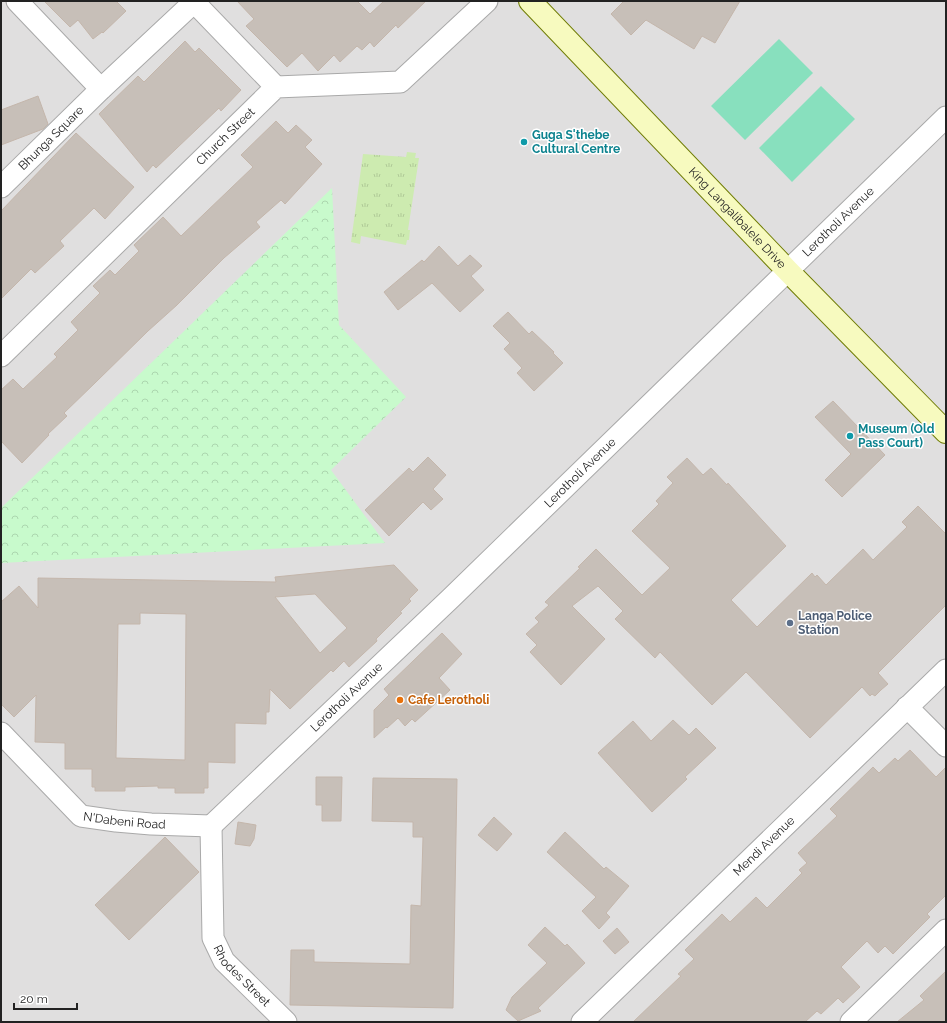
<svg xmlns="http://www.w3.org/2000/svg" width="947" height="1023" viewBox="0 0 947 1023" font-family="Raleway,sans-serif">
	<defs>
		<pattern id="grass-tufts" width="24" height="20" patternUnits="userSpaceOnUse"><rect width="24" height="20" fill="#cdebb0"/><path d="M3 7l-1-3M5 7V3M7 7l1-3M15 17l-1-3M17 17v-4M19 17l1-3" fill="none" stroke="#b0c997"/></pattern>
		<pattern id="park-crowns" width="20" height="18" patternUnits="userSpaceOnUse"><rect width="20" height="18" fill="#c8facc"/><path d="M2 6a3 3 0 1 1 6 0M12 15a3 3 0 1 1 6 0" fill="none" stroke="#acd6af"/></pattern>
	</defs>
	<rect width="100%" height="100%" fill="#f2efe9"/>
	<!-- residential -->
	<path fill="#e0dfdf" d="M1,1H946V1022H1Z"/>
	<!-- grass -->
	<path fill="url(#grass-tufts)" d="M407,152L416,153L415,158H419L408,230H410L409,240H407L406,245L361,236L360,244L351,242L363,154L406,157Z"/>
	<!-- park -->
	<path fill="url(#park-crowns)" d="M332,188L339,325L406,397L331,470L385,543L1,563V508Z"/>
	<!-- pitch -->
	<path fill="#88e0be" d="M779,39L813,73L745,140L711,106Z
		M821,86L855,119L792,182L759,148Z"/>
	<!-- building -->
	<path fill="#c7bfb8" stroke="#c4b6ab" fill-rule="evenodd" d="M44,1H116L126,11L103,33L102,32L93,39L78,20L70,27Z
		M237,1H357L370,14L384,1H426L398,28L396,25L374,47L370,42L362,50L357,46L340,62L334,55L318,71L302,53L287,67L246,26L254,19Z
		M624,1H740L715,43L702,36L694,49L646,20L631,35L611,14Z
		M185,41L195,52L199,48L241,90L221,111L219,108L156,168L153,165L147,172L99,114L138,76L144,82Z
		M38,96L48,124L43,129L1,145V110Z
		M276,121L288,133L296,125L312,140L305,147L322,164L285,204L281,200L256,222L260,227L224,258L177,305L148,331L96,382L64,413L67,416L48,434L49,435L22,463L1,441V390L13,379L23,389L57,357L54,354L78,330L71,322L100,293L93,286L110,270L115,275L139,251L134,245L163,217L181,236L253,167L241,155Z
		M76,133L134,187L105,219L94,208L60,241L64,246L35,273L31,269L1,299V211Z
		M439,246L458,266L470,255L482,266L471,276L484,290L460,312L432,283L398,310L384,292L422,260L424,262Z
		M508,312L529,334L532,331L554,352L553,353L563,363L534,391L517,373L522,368L504,349L510,343L493,326Z
		M833,401L885,455L842,497L825,480L851,454L815,417Z
		M428,457L446,475L433,489L443,499L431,510L423,502L389,536L365,510L409,468L413,472Z
		M687,458L703,475L711,468L727,485L728,483L786,546L731,600L757,627L812,573L815,577L817,575L826,585L863,549L873,560L907,527L902,522L918,506L946,534V605L878,673L888,684L881,690L875,696L872,694L870,696L862,687L810,738L746,672L712,705L660,652L655,658L615,619L623,611L598,586L572,606L605,639L561,685L530,652L537,645L526,634L539,622L535,618L549,605L545,602L580,568L578,567L596,549L642,595L670,568L632,531L659,504L656,501L673,483L667,477Z
		M394,565L418,590L409,599L411,601L400,612L402,613L376,639L377,641L349,667L344,661L333,672L331,670L290,709L270,689L269,712H266V724L235,723V763L208,762V788H204V793H175V788H158V786L125,787V791H95V787H92V769H65V743L35,742L36,695L14,717L1,704V602L19,586L38,608V578L276,582L275,577ZM315,594L347,628L320,653L275,597ZM140,613L186,614L185,760L116,758L118,624H140Z
		M442,633L462,654L439,678L450,690L415,722L412,719L405,726L398,718L387,728L386,727L374,738V710L389,695L384,689Z
		M673,720L689,735L696,728L716,748L685,777L687,779L652,812L598,753L633,721L651,741Z
		M910,750L936,777L946,767V895L927,914L930,917L893,954L885,946L878,953L867,941L841,967L860,987L843,1003L838,998L821,1014L817,1011L805,1022H633L681,976L678,974L694,959L685,950L722,914L730,922L756,897L767,908L802,873L799,870L807,863L798,853L837,816L830,809L873,767L879,773L895,758L898,761Z
		M316,777H342L341,821H322V805H316Z
		M373,778L457,779L453,1008L290,1005L291,950H314V962L410,964L411,905L421,906L423,837H413V822L372,821Z
		M494,817L512,834L497,851L478,835Z
		M238,822L256,825L254,839L250,846L235,844Z
		M565,832L604,869L606,867L629,886L606,913L610,917L599,929L582,911L596,897L547,852Z
		M165,837L199,872L129,940L95,905Z
		M545,927L565,946L567,944L585,963L538,1008L541,1011L518,1021L506,1010L512,997L547,963L528,945Z
		M617,928L629,942L615,954L603,941Z
		M946,971V1022H897L924,1000L920,996Z"/>
	<g fill="none" stroke-linecap="round" stroke-linejoin="round">
		<defs>
			<g id="street">
				<path d="M17,1L101,89"/>
				<path d="M193,1L276,87"/>
				<path id="s1" d="M1,187L101,89L194,2"/>
				<path id="s2" d="M1,356L276,87L400,82L487,1"/>
				<path d="M907,707L946,746"/>
				<path id="s3" d="M1,733L81,816L116,821L151,824L211,826"/>
				<path id="s4" d="M211,826L451,598L946,117"/>
				<path id="s5" d="M211,826L213,938L224,961L286,1022"/>
				<path id="s6" d="M582,1022L946,670"/>
				<path d="M851,1022L946,930"/>
			</g>
			<g id="secondary">
				<path id="s7" d="M530,1L788,271L946,432"/>
			</g>
		</defs>
		<!-- street casing -->
		<use href="#street" stroke="#a9a9a9" stroke-width="23"/>
		<!-- secondary casing -->
		<use href="#secondary" stroke="#707d05" stroke-width="24"/>
		<!-- street -->
		<use href="#street" stroke="#fff" stroke-width="21"/>
		<!-- secondary -->
		<use href="#secondary" stroke="#f7fabf" stroke-width="22"/>
	</g>
	<!-- markers -->
	<g fill="#0f9aa8" stroke="#fff" stroke-width="1.5">
		<circle cx="524" cy="142" r="4"/>
		<circle cx="850" cy="436" r="4"/>
	</g>
	<circle fill="#5c6f8a" stroke="#fff" stroke-width="1.5" cx="790" cy="623" r="4"/>
	<circle fill="#e8710a" stroke="#fff" stroke-width="1.5" cx="400" cy="700" r="4"/>
	<g text-anchor="middle" dominant-baseline="central" stroke-width="3" stroke-linejoin="round" paint-order="stroke">
		<!-- culture labels -->
		<g font-size="12" font-weight="bold" fill="#0d838f" stroke="#fff" text-anchor="start">
			<text x="532" y="135">Guga S'thebe<tspan x="532" dy="14">Cultural Centre</tspan></text>
			<text x="858" y="429">Museum (Old<tspan x="858" dy="14">Pass Court)</tspan></text>
		</g>
		<!-- street labels -->
		<g font-size="12" fill="#222" stroke="#fff">
			<text stroke="none"><textPath href="#s2" startOffset="314">Church Street</textPath></text>
			<text stroke="none"><textPath href="#s1" startOffset="70">Bhunga Square</textPath></text>
			<text stroke="none"><textPath href="#s7" startOffset="300">King Langalibalele Drive</textPath></text>
			<text stroke="none"><textPath href="#s4" startOffset="871">Lerotholi Avenue</textPath></text>
			<text stroke="none"><textPath href="#s4" startOffset="511">Lerotholi Avenue</textPath></text>
			<text stroke="none"><textPath href="#s4" startOffset="187">Lerotholi Avenue</textPath></text>
			<text stroke="none"><textPath href="#s3" startOffset="159">N'Dabeni Road</textPath></text>
			<text stroke="none"><textPath href="#s6" startOffset="253">Mendi Avenue</textPath></text>
			<text stroke="none"><textPath href="#s5" startOffset="160">Rhodes Street</textPath></text>
		</g>
		<!-- service labels -->
		<g font-size="12" font-weight="bold" fill="#4e5e75" stroke="#fff" text-anchor="start">
			<text x="798" y="616">Langa Police<tspan x="798" dy="14">Station</tspan></text>
		</g>
		<!-- food labels -->
		<g font-size="12" font-weight="bold" fill="#c56008" stroke="#fff" text-anchor="start">
			<text x="408" y="700">Cafe Lerotholi</text>
		</g>
	</g>
	<!-- border -->
	<rect width="947" height="1023" fill="none" stroke="#222222" stroke-width="4"/>
	<!-- scale -->
	<path d="M14 1003v6h63v-6" fill="none" stroke="#222222" stroke-width="2"/>
	<text x="20" y="1003" font-size="12" fill="#222222" stroke="#ffffff" stroke-width="3" paint-order="stroke">20 m</text>
</svg>
